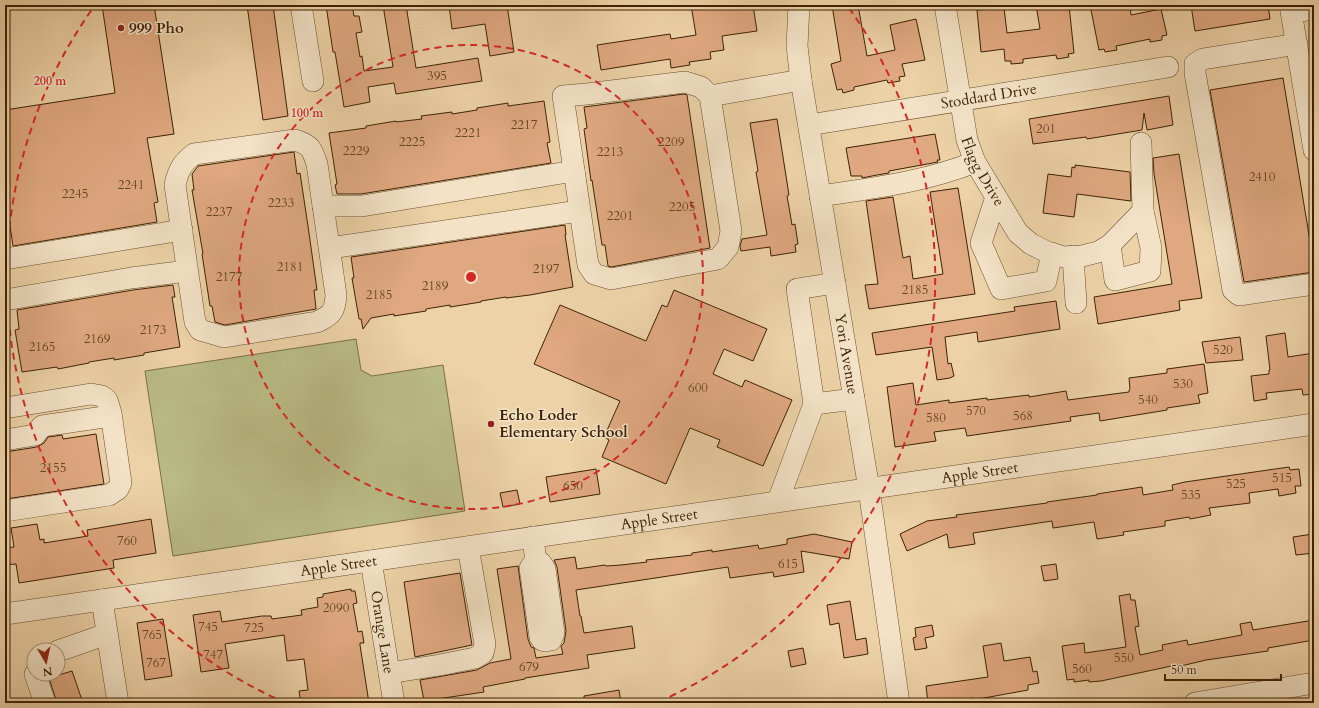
<svg xmlns="http://www.w3.org/2000/svg" width="1319" height="708" viewBox="0 0 1319 708" font-family="Cardo,serif">
	<rect width="100%" height="100%" fill="#edd2a7"/>
	<filter id="stains"><feTurbulence type="fractalNoise" baseFrequency=".005" numOctaves="4"/><feColorMatrix values="0 0 0 0 .2 0 0 0 0 .09 0 0 0 0 .02 0 0 0 .5 -.17"/></filter>
	<radialGradient id="worn" r=".72"><stop offset=".6" stop-color="#630" stop-opacity="0"/><stop offset="1" stop-color="#630" stop-opacity=".3"/></radialGradient>
	<!-- green -->
	<path fill="#babb85" stroke="#7c6e45" d="M356,339L361,370L372,376L443,365L465,511L173,556L145,371Z"/>
	<!-- building -->
	<path fill="#dfa880" stroke="#3d2205" d="M102,5H154L174,134L147,138L158,202L154,203L157,222L13,246L10,226L5,227V110L115,93Z
		M247,5H273L288,116L263,120Z
		M326,5H352L354,16H359L362,32L356,33L360,57L362,56L364,71L393,67L383,5H406L416,68L478,58L482,81L396,94L394,83L368,87L370,102L344,107L335,52H333Z
		M449,5H507L514,52L490,56L485,24L452,29Z
		M691,5H753L757,31L722,36L724,50L710,52L711,59L689,62L690,65L671,68L670,59L601,70L597,45L670,34L671,39L696,35Z
		M832,5H858L867,56L895,50L890,25L916,19L925,60L902,64L905,76L899,77L900,81L888,83L887,80L854,87V90L843,93L842,89L837,90L831,64L841,61Z
		M1036,5H1069L1074,53L1068,54L1069,57L1057,59L1056,55L1023,59V63L1011,64V61H1005L1004,49L981,52L977,10L1004,8L1007,33L1040,29Z
		M1090,5H1130L1131,15L1161,9L1167,35L1162,36V40L1150,42V39L1116,46L1117,50L1105,52L1104,49L1099,50Z
		M1191,5H1268L1270,19L1195,31Z
		M1283,78L1314,265V272L1244,282L1210,90Z
		M684,94L687,95L710,248L622,265L611,267L608,266L605,245H602L592,180L591,181L584,129L587,128L584,107Z
		M1169,96L1173,125L1147,130L1144,113L1142,130L1087,139L1086,137L1033,144L1029,119Z
		M544,101L550,142L547,143L551,163L361,194H337L335,185L337,184L329,133L366,128V126L396,121V122L422,119L421,116L452,112V114L477,110V108L508,103V106Z
		M777,119L789,195L787,196L790,213L792,225L795,224L798,244L795,245L796,252L771,256L770,247L741,251L740,246L742,239L767,235L756,172L758,171L750,123Z
		M935,134L940,160H937L938,162L889,171V173L877,175L862,178V176H851L846,148Z
		M294,152L297,174L300,173L308,226L317,290H314L316,309L225,325L215,322L212,306H210L202,254H203L192,190H194L192,174L198,166Z
		M1179,154L1202,298L1179,301L1180,310L1098,324L1094,297L1172,284L1154,174L1153,158Z
		M1075,165L1130,172L1131,201L1077,194L1074,217L1043,213L1048,174L1071,177L1072,167L1075,168Z
		M958,188L975,294L869,309L865,285L878,284L866,201L893,197L903,258L910,256L913,279L943,274L930,192Z
		M565,225L566,235H565L573,287L530,295L506,298V297L481,301V302L450,307V305L426,309V311L394,316V314L371,318L363,329L361,319H359L352,278H354L351,257Z
		M173,285L175,297H172L180,347L144,353V355L114,360V358L89,362V363L58,369L57,367L22,372L15,330L19,329L17,310L133,290Z
		M674,290L767,329L753,361L724,349L713,374L742,387L745,380L792,400L763,466L717,447L720,440L690,428L666,484L602,457L609,440L604,437L620,401L534,364L560,305L646,341L662,305L667,307Z
		M1056,301L1060,329L978,342L977,332L945,337L948,364L951,363L954,376L950,378L937,380L932,347L876,355L872,333L1015,311L1014,307Z
		M1285,333L1288,357L1314,353V394L1303,395L1302,389L1266,393L1267,399L1254,401L1251,376L1269,374V370H1270L1266,336Z
		M1240,337L1243,360L1206,363L1202,342Z
		M1204,364L1208,393L1198,395L1200,403L1167,408V410L1100,421L1099,413L1070,417L1071,421L967,436L965,428L934,432L936,441L895,447L887,387L913,383L916,405L949,400V403L987,398V400L1029,395V397L1066,391L1068,400L1129,392V390L1130,389L1129,378L1167,373V369Z
		M96,434L104,484L6,499L5,490V452L37,447L44,443L48,437L62,435L63,439Z
		M1289,467L1290,470L1299,469L1301,486H1295L1296,493L1279,496L1278,489L1249,493L1250,503L1209,508L1211,515L1190,519L1189,517L1165,521V526L1123,532L1124,535L1097,539L1094,522L1053,528L1052,521L973,533L975,544L949,548L947,534L907,551L900,534L927,521L957,517L956,515L1047,503V502L1097,495V494L1142,487L1143,495L1173,490L1172,485L1185,482Z
		M596,469L600,494L550,502L546,477Z
		M517,490L520,504L503,507L500,493Z
		M151,519L156,553L113,560L114,568L19,583L16,564L5,565V548L14,547L11,528L37,524L40,540L44,539V543L88,536L87,530Z
		M814,534L852,542L849,559L801,551L804,572L774,577L773,572L730,578L728,567L576,590L580,616H581L584,633L632,626L635,648L587,655L589,668L525,678V679L483,687L484,692L424,701L420,680L477,670L490,663L511,659L497,569L518,566L528,639L531,647L534,648L536,658L563,654L561,646L564,643L566,631L557,567L554,560L575,557L577,569L605,565L606,566L621,565L647,562L646,560L692,555V553L712,550V552L758,545L759,549L787,544V539Z
		M1313,534L1314,553L1296,555L1293,537Z
		M1056,564L1058,579L1044,581L1041,566Z
		M460,573L472,645L415,657L404,582Z
		M351,589V591H355L357,603L353,604L358,632L362,631L364,643H360V645L369,703H301L299,691L308,690L304,659L287,661L284,635L225,644L229,668L201,672L193,615L220,611L222,622L262,616H271L272,619L302,615L301,610L318,607L317,598L323,597V594Z
		M1130,594L1131,600H1135L1139,626L1135,627L1140,655L1163,650L1162,645L1187,640L1188,645L1242,635L1240,624L1251,622L1253,630L1314,620V640L1268,648V651L1206,660L1181,666V664L1101,681L1089,682V680L1074,682V679L1067,680L1062,646L1084,643L1085,653L1126,647L1119,596Z
		M850,601L856,640L866,638L868,654L844,658L839,623L830,625L827,605Z
		M163,619L172,676L145,680L137,623Z
		M932,625L934,636L925,638L927,648L915,650L913,638L916,637L915,628Z
		M1001,643L1004,661L1030,657L1033,672L1037,671L1039,683L1028,685V690L973,700V698L944,703H928L926,686L988,677L983,646Z
		M803,648L806,664L791,667L788,651Z
		M72,671L83,703H57L49,678Z
		M619,690L621,703H584V696Z"/>
	<g fill="none" stroke-linecap="round" stroke-linejoin="round">
		<defs>
			<g id="minor">
				<path d="M301,5L313,81"/>
				<path id="s1" d="M799,5L797,46L801,80L869,489L899,703"/>
				<path id="s2" d="M945,5L967,140L975,162L1018,233L1031,244L1047,252L1064,257L1082,256L1098,252L1110,245L1143,211L1141,143"/>
				<path d="M1290,5L1314,150"/>
				<path d="M1292,12L1314,9"/>
				<path d="M1297,44L1203,59L1195,64V73L1233,290L1239,295L1314,284"/>
				<path d="M685,82L701,87L710,96L731,231L728,247L718,259L611,279L594,274L588,265L563,96L587,94Z"/>
				<path d="M710,96L801,80"/>
				<path id="s3" d="M809,125L1168,67"/>
				<path d="M295,140C311,145 312,149 317,164L336,295C335,311 332,315 317,322L224,337L200,330L195,322L175,185C178,171 182,163 194,154Z"/>
				<path d="M820,196C873,188 925,182 975,162"/>
				<path d="M996,197L981,243L1001,289L1046,281L1052,253"/>
				<path d="M323,206H362L574,171"/>
				<path d="M1110,245L1115,280L1150,271L1151,248L1143,211"/>
				<path d="M330,248L579,211"/>
				<path d="M1073,256L1076,303"/>
				<path d="M5,259L182,230"/>
				<path d="M835,283L797,289L814,404L854,399"/>
				<path d="M5,300L131,278L187,271"/>
				<path d="M5,408L91,394L102,396L107,400L111,413L121,483L118,489L109,495L5,511"/>
				<path d="M5,440L35,435L42,426L111,416"/>
				<path d="M778,501L814,404"/>
				<path d="M533,537L536,563L532,565L530,568L540,637L542,640L545,641L551,640L554,633L545,569L541,563H536"/>
				<path id="s4" d="M371,561L394,703"/>
				<path d="M102,600L118,703"/>
				<path id="s5" d="M5,614L1314,424"/>
				<path d="M58,651L107,634"/>
				<path d="M389,673L440,665L475,658L483,653L485,644L468,547"/>
				<path d="M35,674L45,703"/>
				<path d="M1195,703L1314,683"/>
			</g>
		</defs>
		<!-- minor casing -->
		<use href="#minor" stroke="#694e2e" stroke-width="22"/>
		<!-- minor -->
		<use href="#minor" stroke="#f3e2c6" stroke-width="21"/>
	</g>
	<!-- distance rings -->
	<g fill="none" stroke="#d62828" stroke-width="2" stroke-dasharray="7 5">
		<circle cx="471" cy="277" r="232"/>
		<path d="M286 703A464 464 0 0 1 93 8M849 8A464 464 0 0 1 656 703"/>
	</g>
	<!-- markers -->
	<g fill="#8f2418" stroke="#f3e2c6" stroke-width="1.5">
		<circle cx="121" cy="28" r="4"/>
		<circle cx="491" cy="424" r="4"/>
	</g>
	<g text-anchor="middle" dominant-baseline="central" stroke-width="3" stroke-linejoin="round" paint-order="stroke">
		<!-- number labels -->
		<g font-size="13" fill="#664424">
			<text x="437" y="76">395</text>
			<text x="524" y="125">2217</text>
			<text x="1046" y="129">201</text>
			<text x="468" y="133">2221</text>
			<text x="412" y="142">2225</text>
			<text x="671" y="142">2209</text>
			<text x="356" y="151">2229</text>
			<text x="610" y="152">2213</text>
			<text x="1262" y="177">2410</text>
			<text x="131" y="185">2241</text>
			<text x="75" y="194">2245</text>
			<text x="281" y="203">2233</text>
			<text x="682" y="207">2205</text>
			<text x="219" y="212">2237</text>
			<text x="620" y="216">2201</text>
			<text x="290" y="267">2181</text>
			<text x="546" y="269">2197</text>
			<text x="229" y="277">2177</text>
			<text x="435" y="286">2189</text>
			<text x="915" y="290">2185</text>
			<text x="379" y="295">2185</text>
			<text x="153" y="330">2173</text>
			<text x="97" y="339">2169</text>
			<text x="42" y="347">2165</text>
			<text x="1223" y="350">520</text>
			<text x="1183" y="384">530</text>
			<text x="698" y="388">600</text>
			<text x="1148" y="400">540</text>
			<text x="976" y="411">570</text>
			<text x="1023" y="416">568</text>
			<text x="936" y="418">580</text>
			<text x="53" y="468">2155</text>
			<text x="1282" y="478">515</text>
			<text x="1236" y="484">525</text>
			<text x="573" y="486">650</text>
			<text x="1191" y="495">535</text>
			<text x="127" y="541">760</text>
			<text x="788" y="564">615</text>
			<text x="336" y="608">2090</text>
			<text x="208" y="627">745</text>
			<text x="254" y="628">725</text>
			<text x="152" y="635">765</text>
			<text x="213" y="655">747</text>
			<text x="1124" y="658">550</text>
			<text x="156" y="663">767</text>
			<text x="529" y="667">679</text>
			<text x="1082" y="669">560</text>
		</g>
		<!-- poi labels -->
		<g font-size="15" font-weight="bold" fill="#3d2205" stroke="#f3e2c6" text-anchor="start">
			<text x="129" y="28">999 Pho</text>
			<text x="499" y="415">Echo Loder<tspan x="499" dy="17">Elementary School</tspan></text>
		</g>
		<!-- street labels -->
		<g font-size="15" fill="#3d2205" stroke="#f3e2c6">
			<text stroke="none"><textPath href="#s3" startOffset="182">Stoddard Drive</textPath></text>
			<text stroke="none"><textPath href="#s2" startOffset="172">Flagg Drive</textPath></text>
			<text stroke="none"><textPath href="#s1" startOffset="353">Yori Avenue</textPath></text>
			<text stroke="none"><textPath href="#s5" startOffset="985">Apple Street</textPath></text>
			<text stroke="none"><textPath href="#s5" startOffset="661">Apple Street</textPath></text>
			<text stroke="none"><textPath href="#s5" startOffset="337">Apple Street</textPath></text>
			<text stroke="none"><textPath href="#s4" startOffset="72">Orange Lane</textPath></text>
		</g>
	</g>
	<circle cx="471" cy="277" r="6" fill="#d62828" stroke="#f3e2c6" stroke-width="2"/>
	<g font-size="12" text-anchor="middle" font-weight="bold" fill="#d62828" stroke="#f3e2c6" stroke-width="3" stroke-linejoin="round" paint-order="stroke">
		<text x="50" y="85">200 m</text>
		<text x="307" y="117">100 m</text>
	</g>
	<!-- margin -->
	<rect width="1319" height="708" fill="none" stroke="#edd2a7" stroke-width="20"/>
	<rect x="6" y="6" width="1307" height="696" fill="none" stroke="#3d2205" stroke-width="2"/>
	<rect x="10" y="10" width="1299" height="688" fill="none" stroke="#3d2205"/>
	<!-- north arrow -->
	<g transform="translate(46 662) rotate(171)"><circle r="19" fill="#f3e2c6" stroke="#aa9579"/>
	<path d="M0-3L7 15L0 10L-7 15Z" fill="#8f2418"/>
	<text y="-6" font-size="11" font-weight="bold" text-anchor="middle" fill="#3d2205">N</text>
	</g>
	<!-- scale -->
	<path d="M1165 674v6h116v-6" fill="none" stroke="#3d2205" stroke-width="2"/>
	<text x="1171" y="674" font-size="12" fill="#3d2205" stroke="#f3e2c6" stroke-width="3" paint-order="stroke">50 m</text>
	<rect width="100%" height="100%" filter="url(#stains)"/>
	<rect width="100%" height="100%" fill="url(#worn)"/>
</svg>
